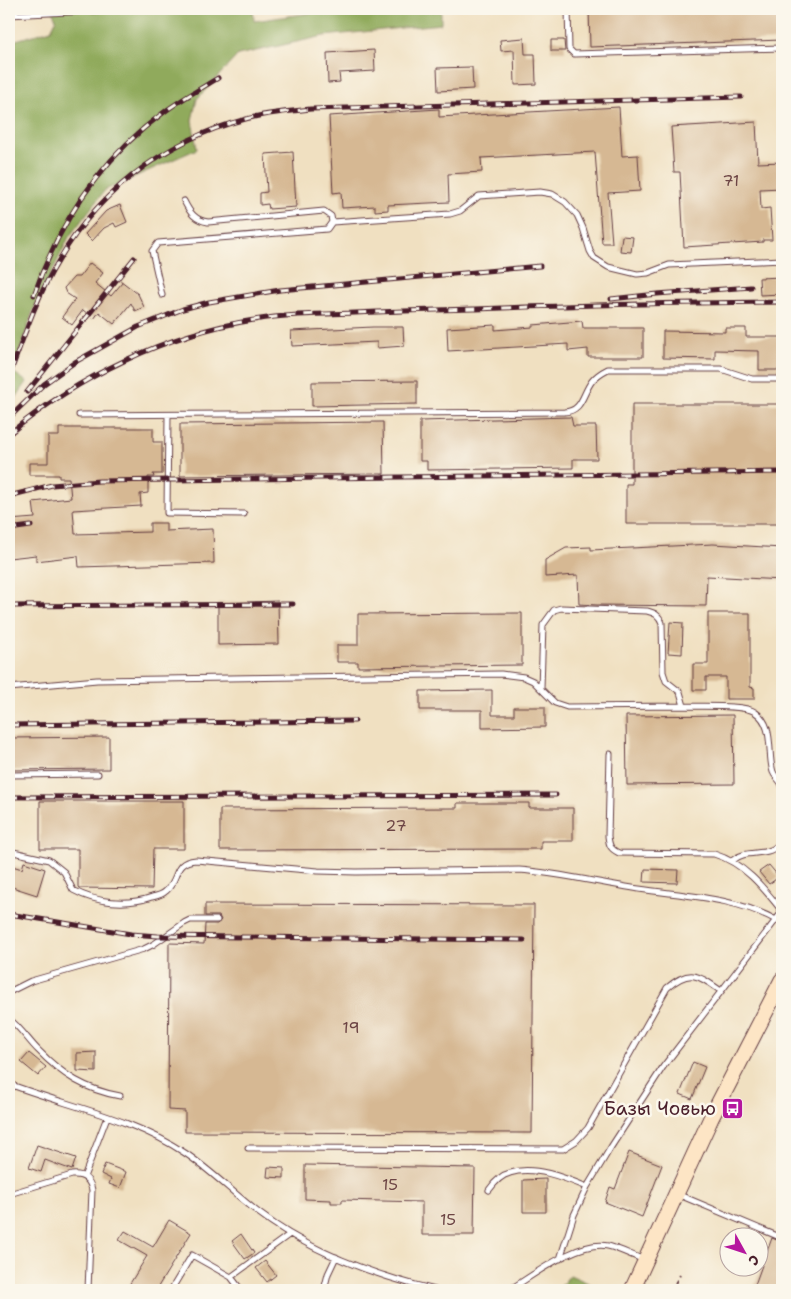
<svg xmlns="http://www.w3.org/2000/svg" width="791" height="1299" viewBox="0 0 791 1299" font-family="'Shantell Sans',sans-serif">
	<rect width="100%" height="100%" fill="#fbf7ec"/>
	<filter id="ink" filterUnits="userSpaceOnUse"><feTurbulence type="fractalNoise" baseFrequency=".02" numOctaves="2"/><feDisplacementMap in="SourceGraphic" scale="10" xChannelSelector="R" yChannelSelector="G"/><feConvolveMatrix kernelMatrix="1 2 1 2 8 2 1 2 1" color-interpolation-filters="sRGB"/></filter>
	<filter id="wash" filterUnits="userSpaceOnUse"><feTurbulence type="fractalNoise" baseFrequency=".0096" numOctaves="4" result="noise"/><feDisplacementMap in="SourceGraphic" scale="20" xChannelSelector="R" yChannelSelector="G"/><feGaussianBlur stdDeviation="1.12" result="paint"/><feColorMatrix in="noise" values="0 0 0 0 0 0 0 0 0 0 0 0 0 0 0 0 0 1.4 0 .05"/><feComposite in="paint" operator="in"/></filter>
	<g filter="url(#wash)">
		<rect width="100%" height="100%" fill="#f0e0c1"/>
		<!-- forest -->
		<path fill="#90aa5b" stroke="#6d6443" d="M52,9H253L254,21L339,9H441V24L324,36L238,55L197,99L192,120L197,149L105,190L69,237L33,311L13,372L27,382L9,408V42L51,30L56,20Z
			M570,1275L604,1290H558Z"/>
		<g id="blocks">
			<!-- building -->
			<path fill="#d6b893" d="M589,9H782V40L590,47Z
				M524,38L525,54H535L536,84L515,85L514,50L501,51L500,40Z
				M551,40H564L565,51H551Z
				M374,50L375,71L339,73L340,82L328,83L327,53Z
				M472,67L473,89L438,91L437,68Z
				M619,107L622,156L638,155L640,191L608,193L612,243H602L595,152L481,158L482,172L448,174L449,202L388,205V210L375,211V206L342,208L341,192L333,193L329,116L439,109V117Z
				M756,122L758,163L782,162V188L760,189L761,209L770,208L772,240H763V242L684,247L680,172H674L671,127Z
				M293,152L296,207L269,209L268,204L260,205V193L267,192L265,154Z
				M120,205L127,222L116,227L114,223L104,228L92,241L85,234L106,211Z
				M622,236L633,237L631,252L620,251Z
				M90,263L103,273L95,283L111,296L122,283L120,280L138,294L144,307L135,311L131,303L114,324L99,312L94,319L83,310L72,325L62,317L75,299L66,293L64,288L74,277H79Z
				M782,277V294L760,295L759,278Z
				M582,321L583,328H643V357H588V349L568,351V344L448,351L447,328L495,325V330L533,327V325Z
				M373,327H403L404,346L377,348V342L292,346L291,331Z
				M725,328H746V337H782V370H759V351L715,350V359L663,358V331L725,332Z
				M417,381V404L312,406V382Z
				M632,404H782V524H626V484H632Z
				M571,417L573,426H596L597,459H573V468L427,470V461H420V421Z
				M383,422L384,474L180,476V424Z
				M59,428H153V442H162V474H153L154,477H148V493L140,494L141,506L73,510L75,534L150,532V523H166V531L213,529L214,563L79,567L78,556L36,561V555L9,558V520L35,518L33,502L71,498L69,478H59V475H29V463H48V436H59Z
				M713,544L782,548V580L707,576L706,606L597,605L579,604L578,575L545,577V560L566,548L591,547V550Z
				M278,601L279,644L218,645V603Z
				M522,613V665L358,667V662H337V645H358V614Z
				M708,613H750V687L754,688V699H726V677H706V690H693V664H708Z
				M670,622L683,623L682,654L668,653Z
				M492,690V715H514V707H545V727L482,728V710H420V691Z
				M733,715L734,784L627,785L626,716Z
				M109,737V769L9,770V738Z
				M40,801H184V849H153L152,889L79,888L78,887V849H40Z
				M457,803H529V808H573V841H541V849L220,850V809L457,808Z
				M24,862L45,869L37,895L9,886V865L22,869Z
				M769,865L779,877L769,884L759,872Z
				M645,869L678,870L677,883L644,882Z
				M205,904L534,905L532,1133L185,1132V1111L168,1110L169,943L204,944L205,924H217L221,920L219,916H205Z
				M96,1052V1072L77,1071V1053Z
				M29,1053L46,1067L38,1076L21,1062Z
				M693,1062L705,1067L692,1099L680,1094Z
				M37,1145L76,1158L72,1170L45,1160L41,1172L29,1168Z
				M629,1152L662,1165L642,1217L605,1202L610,1187L615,1189Z
				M105,1164L126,1172L120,1188L109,1184L111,1179L101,1174Z
				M305,1165L475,1168L474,1235H422V1202L342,1200V1203H331V1200L305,1199Z
				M268,1167L284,1168V1178L267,1177Z
				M546,1179V1212H523V1180Z
				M169,1220L191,1233L156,1290H126L147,1256L119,1240L125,1231L153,1247Z
				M241,1234L254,1253L245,1259L232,1241Z
				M772,1238L782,1242V1290H753Z
				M265,1261L276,1275L267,1282L256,1268Z"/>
		</g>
	</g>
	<g filter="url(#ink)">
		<use href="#blocks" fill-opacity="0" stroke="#633c42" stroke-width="1"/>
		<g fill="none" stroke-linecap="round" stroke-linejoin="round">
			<defs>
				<path id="lane" d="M568,9L569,49L574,54L782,48
					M9,15L128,9
					M332,222L450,214L460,211L479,196L540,192L552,194L565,202L577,215L583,228L590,251L594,258L608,267L637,274L648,273L669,265L782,260
					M162,295L152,251L158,243L327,229L332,222L331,216L324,211L208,222C195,220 190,213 184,201
					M79,415L564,412C583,411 582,394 592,381C596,376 602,372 608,369H721L752,379H782
					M168,415L167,513L244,514
					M9,688L97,680L501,674L524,677L533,681L555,703L567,707L684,706
					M541,688L543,625L554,610L561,608L647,611C655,613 659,615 662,623L663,672L666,681L680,692L684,706C699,707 744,704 755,712C775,725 767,753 773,772C775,777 780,780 782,785C784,794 783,839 778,845C766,858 746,848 732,861
					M610,754L608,836C609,845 610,849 619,853L714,854C744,863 763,887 782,911
					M9,775L98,774
					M9,851L49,860L64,872L73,890C97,903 126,906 152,897C157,896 162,895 166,891C180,879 172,862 196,860L318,871L356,872L519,870C559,873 599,883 639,889C685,896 734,897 776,920
					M9,992L31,981L144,949L154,944L184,923L190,920H217
					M9,1019C20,1027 28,1040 38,1050C62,1075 86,1090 120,1096
					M9,1084C67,1106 133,1118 185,1153C212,1171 234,1194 259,1213C310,1252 373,1275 435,1290
					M248,1148L563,1149L576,1141L588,1128L667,988C690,968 698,975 721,991
					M84,1177L107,1117
					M489,1190C494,1183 501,1175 510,1173C534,1165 565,1178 587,1187
					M9,1194L72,1175C83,1174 90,1179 92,1190L88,1290
					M677,1194L782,1238
					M560,1259L574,1215L587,1187L611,1147L663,1067L782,912
					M231,1277L290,1234
					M171,1290L192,1255L231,1277L241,1290
					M324,1290L328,1274L336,1257
					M509,1290C534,1275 578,1240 608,1246C620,1249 633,1256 645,1260"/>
				<path id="secondary" d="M632,1290L711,1118L782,980"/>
			</defs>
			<!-- lane casing -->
			<use href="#lane" stroke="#633c42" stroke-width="7"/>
			<!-- secondary casing -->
			<use href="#secondary" stroke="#633c42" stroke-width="17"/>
			<!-- path -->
			<path stroke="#633c42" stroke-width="2" stroke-dasharray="4 4" stroke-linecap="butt" d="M671,1290L680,1275"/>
			<!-- lane -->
			<use href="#lane" stroke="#fff" stroke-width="5"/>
			<!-- secondary -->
			<use href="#secondary" stroke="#fde5c5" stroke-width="15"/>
			<defs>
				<path id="rail" d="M34,295C59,222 101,159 163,113C180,100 200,89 218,78
					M611,299L657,294L751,287
					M11,371C25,333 38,294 59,260C102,185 178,132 263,115C279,112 295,111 311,109L741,97
					M27,392L134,258
					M9,418L44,384L75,362L138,327L183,309L209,302L280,290L540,266
					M9,434C76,378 167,333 254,320C288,314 321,314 355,313C395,311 436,310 476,309C578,305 680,303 782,302
					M9,496L52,485L99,481L782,472
					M9,529L31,526
					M9,606L293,604
					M9,725L355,721
					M9,797L556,795
					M9,914L131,934L158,936L524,940"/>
			</defs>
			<!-- rail casing -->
			<use href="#rail" stroke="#4a1f2b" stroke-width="5"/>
			<!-- rail -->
			<use href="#rail" stroke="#fbf7ec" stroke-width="3" stroke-dasharray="9" stroke-linecap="butt"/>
		</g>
	</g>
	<!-- icons -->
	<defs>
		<symbol id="bus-square" viewBox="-11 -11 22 22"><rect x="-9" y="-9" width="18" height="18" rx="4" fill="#b5179e" stroke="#fbf7ec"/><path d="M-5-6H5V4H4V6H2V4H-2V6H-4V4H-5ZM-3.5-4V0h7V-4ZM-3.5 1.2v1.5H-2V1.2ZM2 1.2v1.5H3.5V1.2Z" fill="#fff"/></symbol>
	</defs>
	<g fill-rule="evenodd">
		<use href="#bus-square" x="720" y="1096" width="25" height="25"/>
	</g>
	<g text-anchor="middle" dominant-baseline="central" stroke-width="5" stroke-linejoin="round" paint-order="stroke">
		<!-- number labels -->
		<g font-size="16" fill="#6d4545">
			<text x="731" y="180">71</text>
			<text x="396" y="825">27</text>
			<text x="351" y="1027">19</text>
			<text x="390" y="1184">15</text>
			<text x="448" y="1219">15</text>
		</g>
		<!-- poi labels -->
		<g font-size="19" fill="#4a1f2b" stroke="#fbf7ec" text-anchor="end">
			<text x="716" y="1108">Базы Човью</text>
		</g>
	</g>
	<!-- margin -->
	<rect width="791" height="1299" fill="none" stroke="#fbf7ec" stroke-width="30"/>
	<!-- north arrow -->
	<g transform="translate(744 1252) rotate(130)"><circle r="24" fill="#fbf7ec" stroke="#b4a19f"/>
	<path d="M0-4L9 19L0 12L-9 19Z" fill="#b5179e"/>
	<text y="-8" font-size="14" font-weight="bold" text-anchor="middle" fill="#4a1f2b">С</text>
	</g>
</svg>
